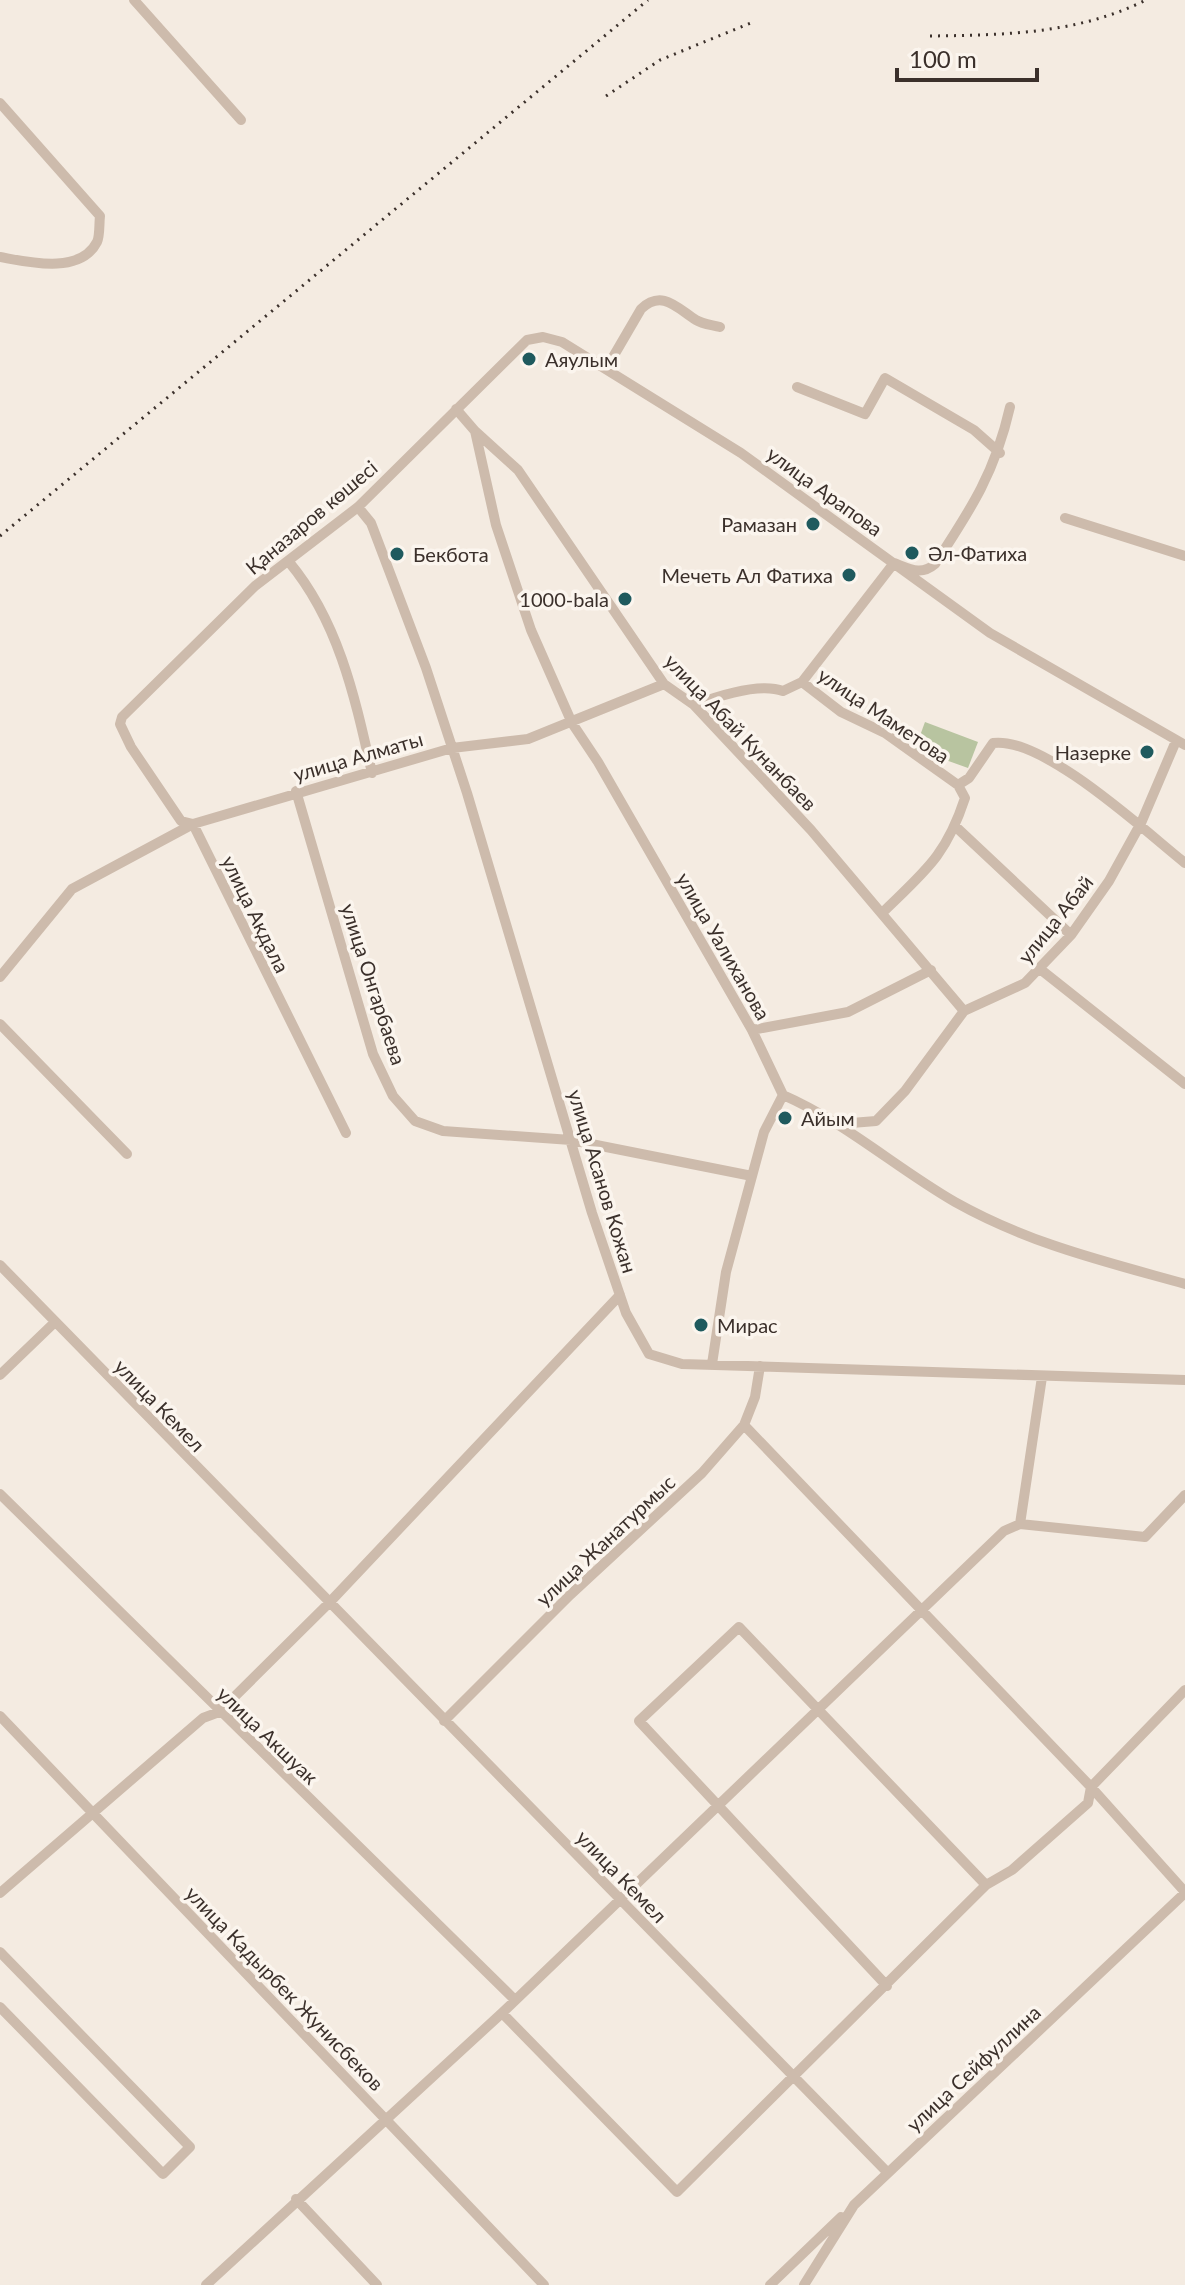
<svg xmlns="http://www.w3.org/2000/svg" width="1185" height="2285" viewBox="0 0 1185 2285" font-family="Lato,sans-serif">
	<rect width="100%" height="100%" fill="#f4ebe1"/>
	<!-- green -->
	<path fill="#b8c4a0" d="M925,722L978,742L968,768L915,749Z"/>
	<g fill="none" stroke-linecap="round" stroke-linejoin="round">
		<!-- minor -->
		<path stroke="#cdbbac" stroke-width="10" d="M134,0L241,120
			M0,103L100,216C99,224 100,236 97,242C80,275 28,262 0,257
			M606,369L641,309C662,289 677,308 696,320C702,324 713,325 720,327
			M797,387L865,414L885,378L974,430L1000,453
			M456,409L475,431L496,525L531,630L572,723L598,762L752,1030L783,1095C845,1122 896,1168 955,1202C1030,1244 1103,1261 1185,1284
			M475,431L518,470L664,684L694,705L811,830L964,1011
			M358,507L371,523L426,668L467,793L592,1213L626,1313L649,1354L682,1364L1185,1380
			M1065,518L1185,556
			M289,562C339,622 355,698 372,773
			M802,682L841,712L885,733L958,785L969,778L993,743C1043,736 1146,832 1185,863
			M694,705C718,696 759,682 783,691L802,682L894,563C910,569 921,576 935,564C971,509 995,473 1010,407
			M296,791L373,1054L393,1096L415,1121L443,1131L571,1140L752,1176
			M956,827L1071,935
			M883,912C925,871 946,856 965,798L958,785
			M1040,969L1185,1084
			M0,977L72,889L193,824L452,748L528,739L664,684
			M0,1024L127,1154
			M752,1030L848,1012L931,970
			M839,1124L876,1121L905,1091L964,1011L1025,983L1071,935L1109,881L1141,823L1176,741
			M346,1133L193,824L181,821L131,747L120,724L122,717L255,586L358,507L527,340L543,337L562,342L741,453L990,633L1185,745
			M0,1265L888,2173
			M712,1364L726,1272L764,1132L783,1095
			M0,1375L54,1323
			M744,1425L1091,1787L1185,1892
			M0,1494L514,1999
			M1020,1524L1145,1537L1185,1495
			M0,1716L544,2285
			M444,1721L570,1595L702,1473L744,1425L755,1397L760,1366
			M0,1893L203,1718L219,1712L329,1603L620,1295
			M0,1952L190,2147L163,2174L0,2007
			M887,1986L639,1721L739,1627L986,1885
			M502,2013L677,2192L986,1885L1012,1870L1088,1803L1091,1787L1185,1690
			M296,2199L377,2285
			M206,2285L502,2013L1004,1531L1020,1524L1042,1377
			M770,2285L841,2217
			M804,2285L854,2205L1185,1893"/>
		<!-- rail -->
		<path stroke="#3b302b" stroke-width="3" stroke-dasharray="2 6" stroke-linecap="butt" d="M930,36C1004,35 1078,34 1146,0
			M606,96L660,60L753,22
			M0,536L648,0"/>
	</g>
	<!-- markers -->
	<g fill="#1f5a5e" stroke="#fbf5ee" stroke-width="3">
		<circle cx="529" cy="359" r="8"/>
		<circle cx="813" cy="524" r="8"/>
		<circle cx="912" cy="553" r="8"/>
		<circle cx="397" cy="554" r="8"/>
		<circle cx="849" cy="575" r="8"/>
		<circle cx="625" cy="599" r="8"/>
		<circle cx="1147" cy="752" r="8"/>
		<circle cx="785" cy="1118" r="8"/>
		<circle cx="701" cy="1325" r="8"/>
	</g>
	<g text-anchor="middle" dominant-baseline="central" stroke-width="7" stroke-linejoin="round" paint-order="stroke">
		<!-- poi labels -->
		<g font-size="20" fill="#3b302b" stroke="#fbf5ee" text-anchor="start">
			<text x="545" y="359">Аяулым</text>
			<text x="797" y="524" text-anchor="end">Рамазан</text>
			<text x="928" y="553">Әл-Фатиха</text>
			<text x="413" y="554">Бекбота</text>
			<text x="833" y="575" text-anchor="end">Мечеть Ал Фатиха</text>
			<text x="609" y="599" text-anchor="end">1000-bala</text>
			<text x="1131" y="752" text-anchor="end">Назерке</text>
			<text x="801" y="1118">Айым</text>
			<text x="717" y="1325">Мирас</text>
		</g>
		<!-- street labels -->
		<g font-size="20" fill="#3b302b" stroke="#fbf5ee">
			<text transform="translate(825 491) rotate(36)">улица Арапова</text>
			<text transform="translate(311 517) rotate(-40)">Қаназаров көшесі</text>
			<text transform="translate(884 715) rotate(34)">улица Маметова</text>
			<text transform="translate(741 732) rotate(46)">улица Абай Кунанбаев</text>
			<text transform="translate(358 756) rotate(-16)">улица Алматы</text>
			<text transform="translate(256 914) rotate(64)">улица Акдала</text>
			<text transform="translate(1055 919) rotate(-51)">улица Абай</text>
			<text transform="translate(724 946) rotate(60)">улица Уалиханова</text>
			<text transform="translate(374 984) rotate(72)">улица Онгарбаева</text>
			<text transform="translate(603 1181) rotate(73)">улица Асанов Кожан</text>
			<text transform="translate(160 1405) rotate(46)">улица Кемел</text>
			<text transform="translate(605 1540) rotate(-43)">улица Жанатурмыс</text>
			<text transform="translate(268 1735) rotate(44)">улица Акшуак</text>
			<text transform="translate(622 1876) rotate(46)">улица Кемел</text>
			<text transform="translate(285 1988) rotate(46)">улица Кадырбек Жунисбеков</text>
			<text transform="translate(973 2068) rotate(-43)">улица Сейфуллина</text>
		</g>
	</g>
	<!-- scale -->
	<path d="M897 68v12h140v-12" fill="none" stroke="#3b302b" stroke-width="4"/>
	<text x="909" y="68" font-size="24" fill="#3b302b" stroke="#fbf5ee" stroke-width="6" paint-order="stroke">100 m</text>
</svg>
